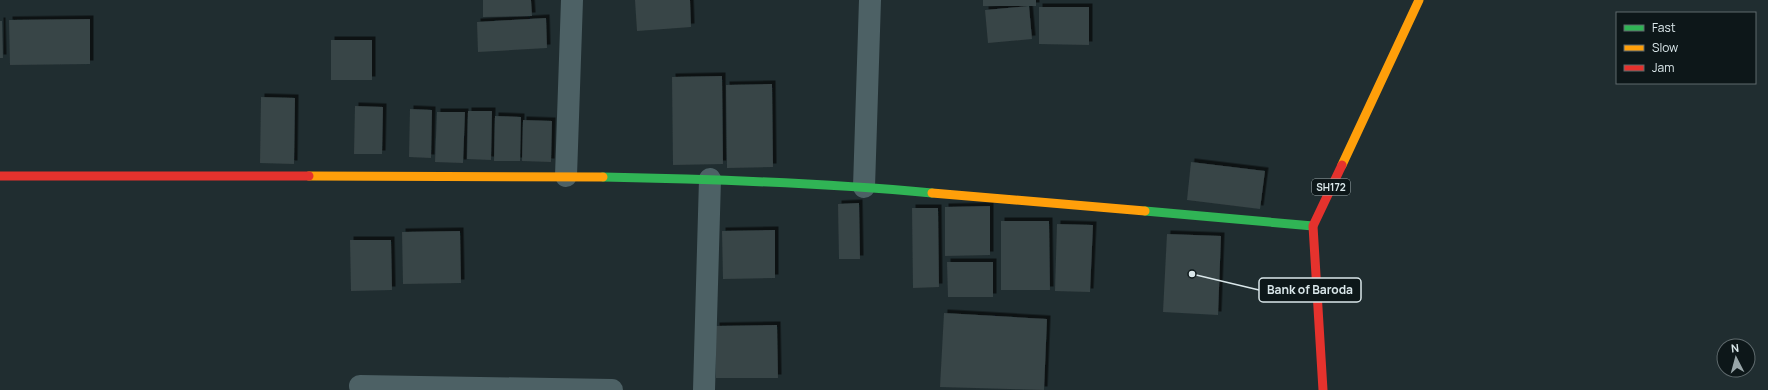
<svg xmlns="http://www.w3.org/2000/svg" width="1768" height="390" viewBox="0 0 1768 390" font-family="Manrope,sans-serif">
	<defs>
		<filter id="shadow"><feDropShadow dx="3.5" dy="-3.5" stdDeviation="0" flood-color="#0009"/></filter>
	</defs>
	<rect width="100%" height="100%" fill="#202d30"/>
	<!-- building -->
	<path fill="#384446" filter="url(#shadow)" d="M483,0H531L532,16L483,17Z
		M635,0H690L691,27L637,31Z
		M983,0H1036V6H983Z
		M1029,6L1032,39L988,43L985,10Z
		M1039,7H1089V45L1039,44Z
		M546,18L547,48L478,52L477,22Z
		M90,19V64L10,65L9,20Z
		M0,21H2L3,58H0Z
		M331,40H372V80H331Z
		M722,76L723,164L673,165L672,77Z
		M772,84L773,167L727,168L726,85Z
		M261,97L295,98L294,164L260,163Z
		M355,106L383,107L382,154H354Z
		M410,109L432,110L431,158L409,157Z
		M468,111H492L491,160L467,159Z
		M437,112H465L463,163L435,162Z
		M495,116L521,117L520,161H494Z
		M523,120L552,121L551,162L522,161Z
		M1191,162L1265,171L1260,209L1187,200Z
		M859,203L860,259H839L838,204Z
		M990,206V255L945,256V207Z
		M912,208H938L939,287L913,288Z
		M1001,221H1049L1050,290H1001Z
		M1057,224L1093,225L1090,292L1055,291Z
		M775,230V278L723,279L722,231Z
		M460,231L461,283L403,284L402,232Z
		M1167,234L1221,236L1218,315L1163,312Z
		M350,240H391L392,290L351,291Z
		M947,262H993V297H948Z
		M944,313L1047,319L1044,390L940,387Z
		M777,325L778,378H716V326Z"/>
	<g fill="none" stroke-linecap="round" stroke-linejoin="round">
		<!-- street -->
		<path stroke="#4d6165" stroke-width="22" d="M566,176L572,0
			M864,187L870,0
			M360,386L612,390
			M704,390L710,179"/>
		<!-- fast -->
		<path stroke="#30b455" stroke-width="9" d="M603,177C713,179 823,183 932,193
			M1145,211L1313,226"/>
		<!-- slow -->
		<path stroke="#ff9f0a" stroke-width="9" d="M1342,165L1419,0
			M309,176L603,177
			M932,193L1145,211"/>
		<!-- jam -->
		<path stroke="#e5322d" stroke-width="9" d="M0,176H309
			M1323,390L1313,226L1342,165"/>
	</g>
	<g text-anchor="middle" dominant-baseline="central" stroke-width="3.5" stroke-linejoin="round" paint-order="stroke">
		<!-- shield labels -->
		<rect fill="#0d1719" stroke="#9ca9ab" stroke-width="1" x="1312" y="179" width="38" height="16" rx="3"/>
		<g font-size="10" font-weight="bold" fill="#dae7ea">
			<text x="1331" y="187">SH172</text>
		</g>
	</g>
	<!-- callouts -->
	<path fill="none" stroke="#dae7ea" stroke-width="1.5" d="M1192 274L1259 290"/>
	<circle fill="#dae7ea" stroke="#0d1719" stroke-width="1.5" cx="1192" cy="274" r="4"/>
	<rect fill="#0d1719" stroke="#dae7ea" stroke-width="1.5" x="1259" y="278" width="102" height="24" rx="4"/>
	<g font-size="12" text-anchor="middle" font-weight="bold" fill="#dae7ea">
		<text x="1310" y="294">Bank of Baroda</text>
	</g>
	<!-- legend -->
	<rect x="1616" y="12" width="140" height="72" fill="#0d1719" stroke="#5f6a6d"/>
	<rect x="1624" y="25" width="20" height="6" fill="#30b455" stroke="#5f6a6d"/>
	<text x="1652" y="32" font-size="12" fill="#dae7ea">Fast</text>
	<rect x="1624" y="45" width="20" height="6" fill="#ff9f0a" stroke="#5f6a6d"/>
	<text x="1652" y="52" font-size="12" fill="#dae7ea">Slow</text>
	<rect x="1624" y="65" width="20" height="6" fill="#e5322d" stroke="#5f6a6d"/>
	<text x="1652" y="72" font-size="12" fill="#dae7ea">Jam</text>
	<!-- north arrow -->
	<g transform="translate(1736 358) rotate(354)"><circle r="19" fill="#0d1719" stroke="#5f6a6d"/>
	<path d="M0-3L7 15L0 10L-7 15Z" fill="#99a6a9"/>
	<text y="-6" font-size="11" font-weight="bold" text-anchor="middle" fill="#dae7ea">N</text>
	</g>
</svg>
